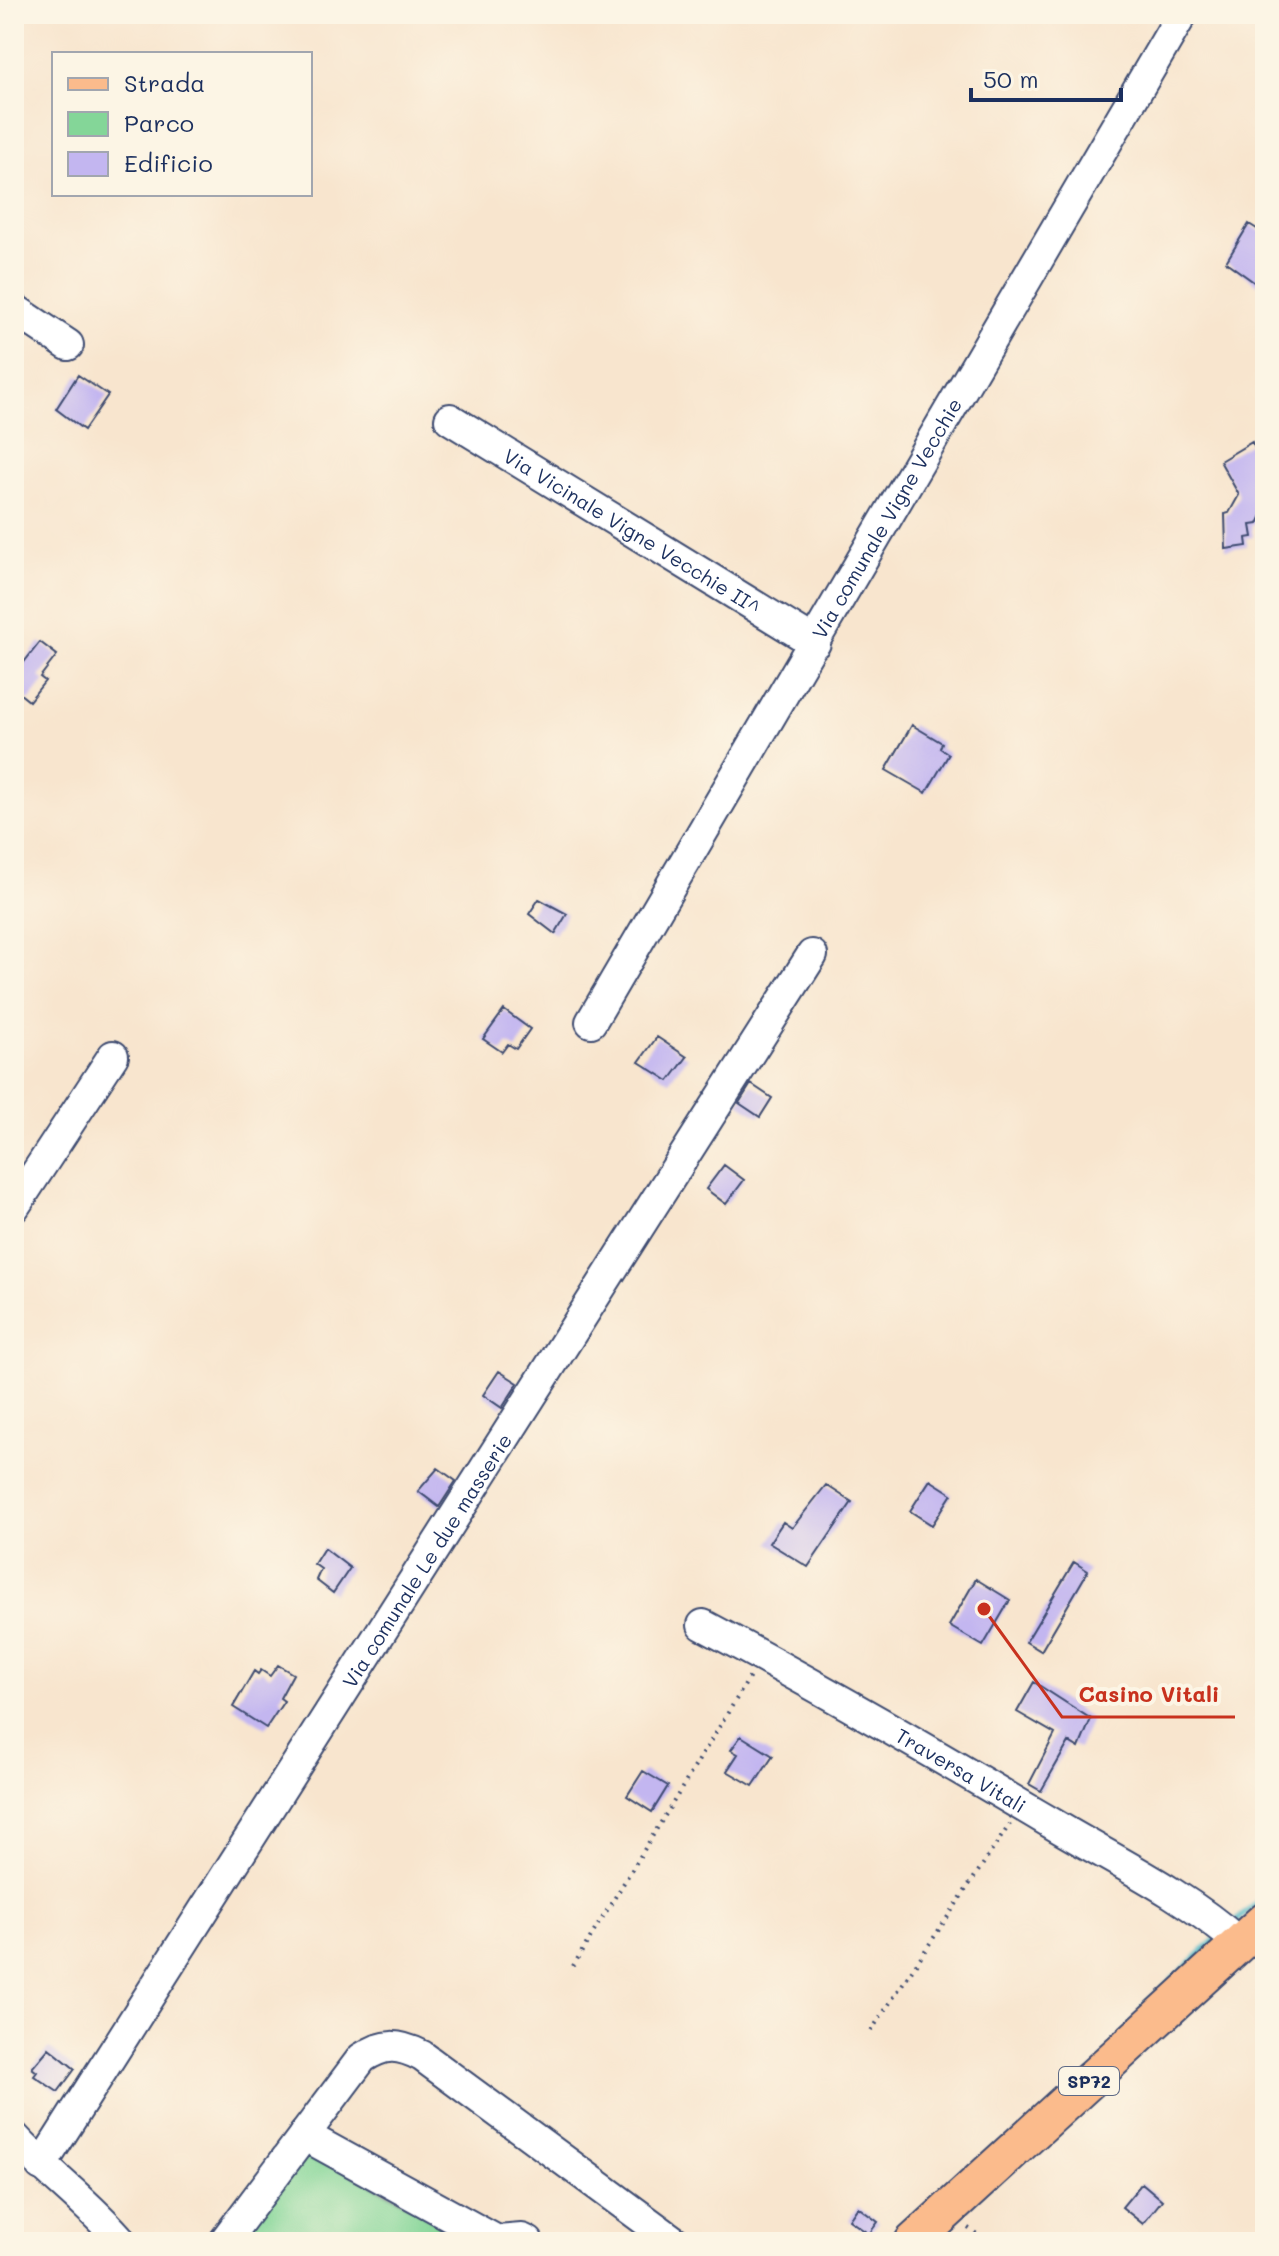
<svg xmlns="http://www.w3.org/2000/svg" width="1279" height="2256" viewBox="0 0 1279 2256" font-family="Mali,sans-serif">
	<rect width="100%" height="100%" fill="#fcf5e5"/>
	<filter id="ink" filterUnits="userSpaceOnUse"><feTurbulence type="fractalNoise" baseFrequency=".0125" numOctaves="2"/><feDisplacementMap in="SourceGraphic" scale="16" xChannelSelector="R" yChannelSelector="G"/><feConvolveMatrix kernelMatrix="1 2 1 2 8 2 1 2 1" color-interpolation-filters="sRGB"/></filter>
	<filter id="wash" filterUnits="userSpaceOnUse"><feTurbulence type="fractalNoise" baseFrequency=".006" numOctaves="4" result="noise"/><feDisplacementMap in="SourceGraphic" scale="32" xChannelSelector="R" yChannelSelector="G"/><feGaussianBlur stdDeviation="1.8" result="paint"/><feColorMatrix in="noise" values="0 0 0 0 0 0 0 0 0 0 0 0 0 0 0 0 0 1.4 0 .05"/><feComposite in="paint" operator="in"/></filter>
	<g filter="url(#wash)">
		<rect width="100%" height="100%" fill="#f8e5ce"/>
		<!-- green -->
		<path fill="#84d698" stroke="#50827b" stroke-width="2" d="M307,2150L450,2226L441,2242H231Z"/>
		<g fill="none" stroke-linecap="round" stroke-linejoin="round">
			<!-- stream -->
			<path stroke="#4bb8c6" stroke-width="6" d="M1231,1926L1265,1896
				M1143,2007L1217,1938
				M886,2242L905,2225"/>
		</g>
		<g id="blocks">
			<!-- building -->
			<path fill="#c3b6f0" d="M1249,224L1265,234V274L1258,285L1226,262Z
				M78,375L108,395L84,430L56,409Z
				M1252,442L1265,469V509L1258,524L1251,525L1253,537L1246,538L1247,546L1226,549L1225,514L1229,513L1239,495L1220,461Z
				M40,642L57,655L40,677L45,681L29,701L14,689V675Z
				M912,725L942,743L940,748L949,754L926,793L886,770Z
				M539,899L567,914L555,934L529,914Z
				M504,1010L530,1029L516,1049L508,1044L502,1052L483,1039Z
				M657,1037L687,1057L669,1081L639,1062Z
				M751,1084L772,1098L760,1117L739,1103Z
				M724,1165L744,1180L726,1204L706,1189Z
				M499,1371L518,1383L502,1408L483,1395Z
				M438,1468L456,1481L439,1507L418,1491Z
				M930,1480L952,1494L932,1525L910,1511Z
				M826,1485L852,1502L808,1567L769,1543L783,1522L792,1528Z
				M324,1548L350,1568L333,1593L316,1580L321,1569L314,1564Z
				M1074,1562L1088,1571L1041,1651L1026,1642Z
				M976,1579L1010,1600L983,1646L949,1626Z
				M278,1665L293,1674L280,1698L284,1701L266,1728L233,1707L254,1671L258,1674L261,1670L270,1676Z
				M1034,1682L1091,1719L1079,1748L1069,1742L1041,1791L1029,1784L1055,1734L1017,1712Z
				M741,1736L773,1756L753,1786L727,1771L738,1754L731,1750Z
				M643,1771L668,1786L652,1812L627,1796Z
				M49,2048L75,2069L58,2092L34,2076L37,2072L32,2068Z
				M1142,2183L1162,2200L1143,2224L1122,2207Z
				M858,2207L878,2222L869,2234L849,2220Z"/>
		</g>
	</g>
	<g filter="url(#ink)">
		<use href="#blocks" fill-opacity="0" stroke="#3c4a6f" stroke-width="2"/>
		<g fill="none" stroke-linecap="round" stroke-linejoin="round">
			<defs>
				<g id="minor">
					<path d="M14,309L68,345"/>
					<path id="s1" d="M450,419L815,643"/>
					<path id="s2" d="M591,1022L1182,14"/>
					<path d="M14,1207L113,1056"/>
					<path id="s3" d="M703,1625C822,1688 938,1756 1053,1824C1115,1861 1184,1894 1238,1942"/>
					<path d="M304,2135L497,2241L522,2239L528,2242"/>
					<path d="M14,2137C48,2174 89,2203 122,2242"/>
					<path id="s4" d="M41,2166L812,955"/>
					<path d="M224,2242L362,2058C385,2043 398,2044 422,2056L675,2242"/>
				</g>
				<path id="major" d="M913,2242L1265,1920"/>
			</defs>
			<!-- minor casing -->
			<use href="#minor" stroke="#3c4a6f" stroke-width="34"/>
			<!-- major casing -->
			<use href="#major" stroke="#3c4a6f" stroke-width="40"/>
			<!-- path -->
			<path stroke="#3c4a6f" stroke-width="4" stroke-dasharray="2 6" stroke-linecap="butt" d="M573,1966L751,1675
				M871,2031L1010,1824
				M968,2228L989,2242"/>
			<!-- minor -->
			<use href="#minor" stroke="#fff" stroke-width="30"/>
			<!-- major -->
			<use href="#major" stroke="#fbbb8c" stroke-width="36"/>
		</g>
	</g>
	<g text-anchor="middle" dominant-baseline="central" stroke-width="8" stroke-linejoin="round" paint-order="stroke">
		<!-- shield labels -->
		<rect fill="#fcf5e5" stroke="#5e6a86" stroke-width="2" x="1059" y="2067" width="60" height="28" rx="6"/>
		<g font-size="18" font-weight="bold" fill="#1b2f5e">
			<text x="1089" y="2081">SP72</text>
		</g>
		<!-- street labels -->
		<g font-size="20" fill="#1b2f5e" stroke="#fcf5e5">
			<text stroke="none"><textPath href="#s2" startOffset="584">Via comunale Vigne Vecchie</textPath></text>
			<text stroke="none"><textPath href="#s1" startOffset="214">Via Vicinale Vigne Vecchie II^</textPath></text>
			<text stroke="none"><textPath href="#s4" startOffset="718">Via comunale Le due masserie</textPath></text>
			<text stroke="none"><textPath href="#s3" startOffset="296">Traversa Vitali</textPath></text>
		</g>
	</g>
	<!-- callouts -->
	<path fill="none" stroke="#c8321e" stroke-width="3" d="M984 1609L1062 1717H1235"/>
	<circle fill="#c8321e" stroke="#fcf5e5" stroke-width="3" cx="984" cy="1609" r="8"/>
	<g font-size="22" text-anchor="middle" font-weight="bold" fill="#c8321e" stroke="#fcf5e5" stroke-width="8" stroke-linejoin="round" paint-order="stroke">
		<text x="1149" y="1702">Casino Vitali</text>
	</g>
	<!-- margin -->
	<rect width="1279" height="2256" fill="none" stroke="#fcf5e5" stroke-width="48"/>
	<!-- legend -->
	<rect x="52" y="52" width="260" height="144" fill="#fcf5e5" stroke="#a2a6af" stroke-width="2"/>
	<rect x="68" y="78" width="40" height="12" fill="#fbbb8c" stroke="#a2a6af" stroke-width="2"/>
	<text x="124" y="92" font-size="24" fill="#1b2f5e">Strada</text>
	<rect x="68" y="112" width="40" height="24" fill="#84d698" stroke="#a2a6af" stroke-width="2"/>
	<text x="124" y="132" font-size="24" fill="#1b2f5e">Parco</text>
	<rect x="68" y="152" width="40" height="24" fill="#c3b6f0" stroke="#a2a6af" stroke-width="2"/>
	<text x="124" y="172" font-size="24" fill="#1b2f5e">Edificio</text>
	<!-- scale -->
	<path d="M971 88v12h150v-12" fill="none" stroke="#1b2f5e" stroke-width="4"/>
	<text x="983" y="88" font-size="24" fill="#1b2f5e" stroke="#fcf5e5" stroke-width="6" paint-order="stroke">50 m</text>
</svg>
